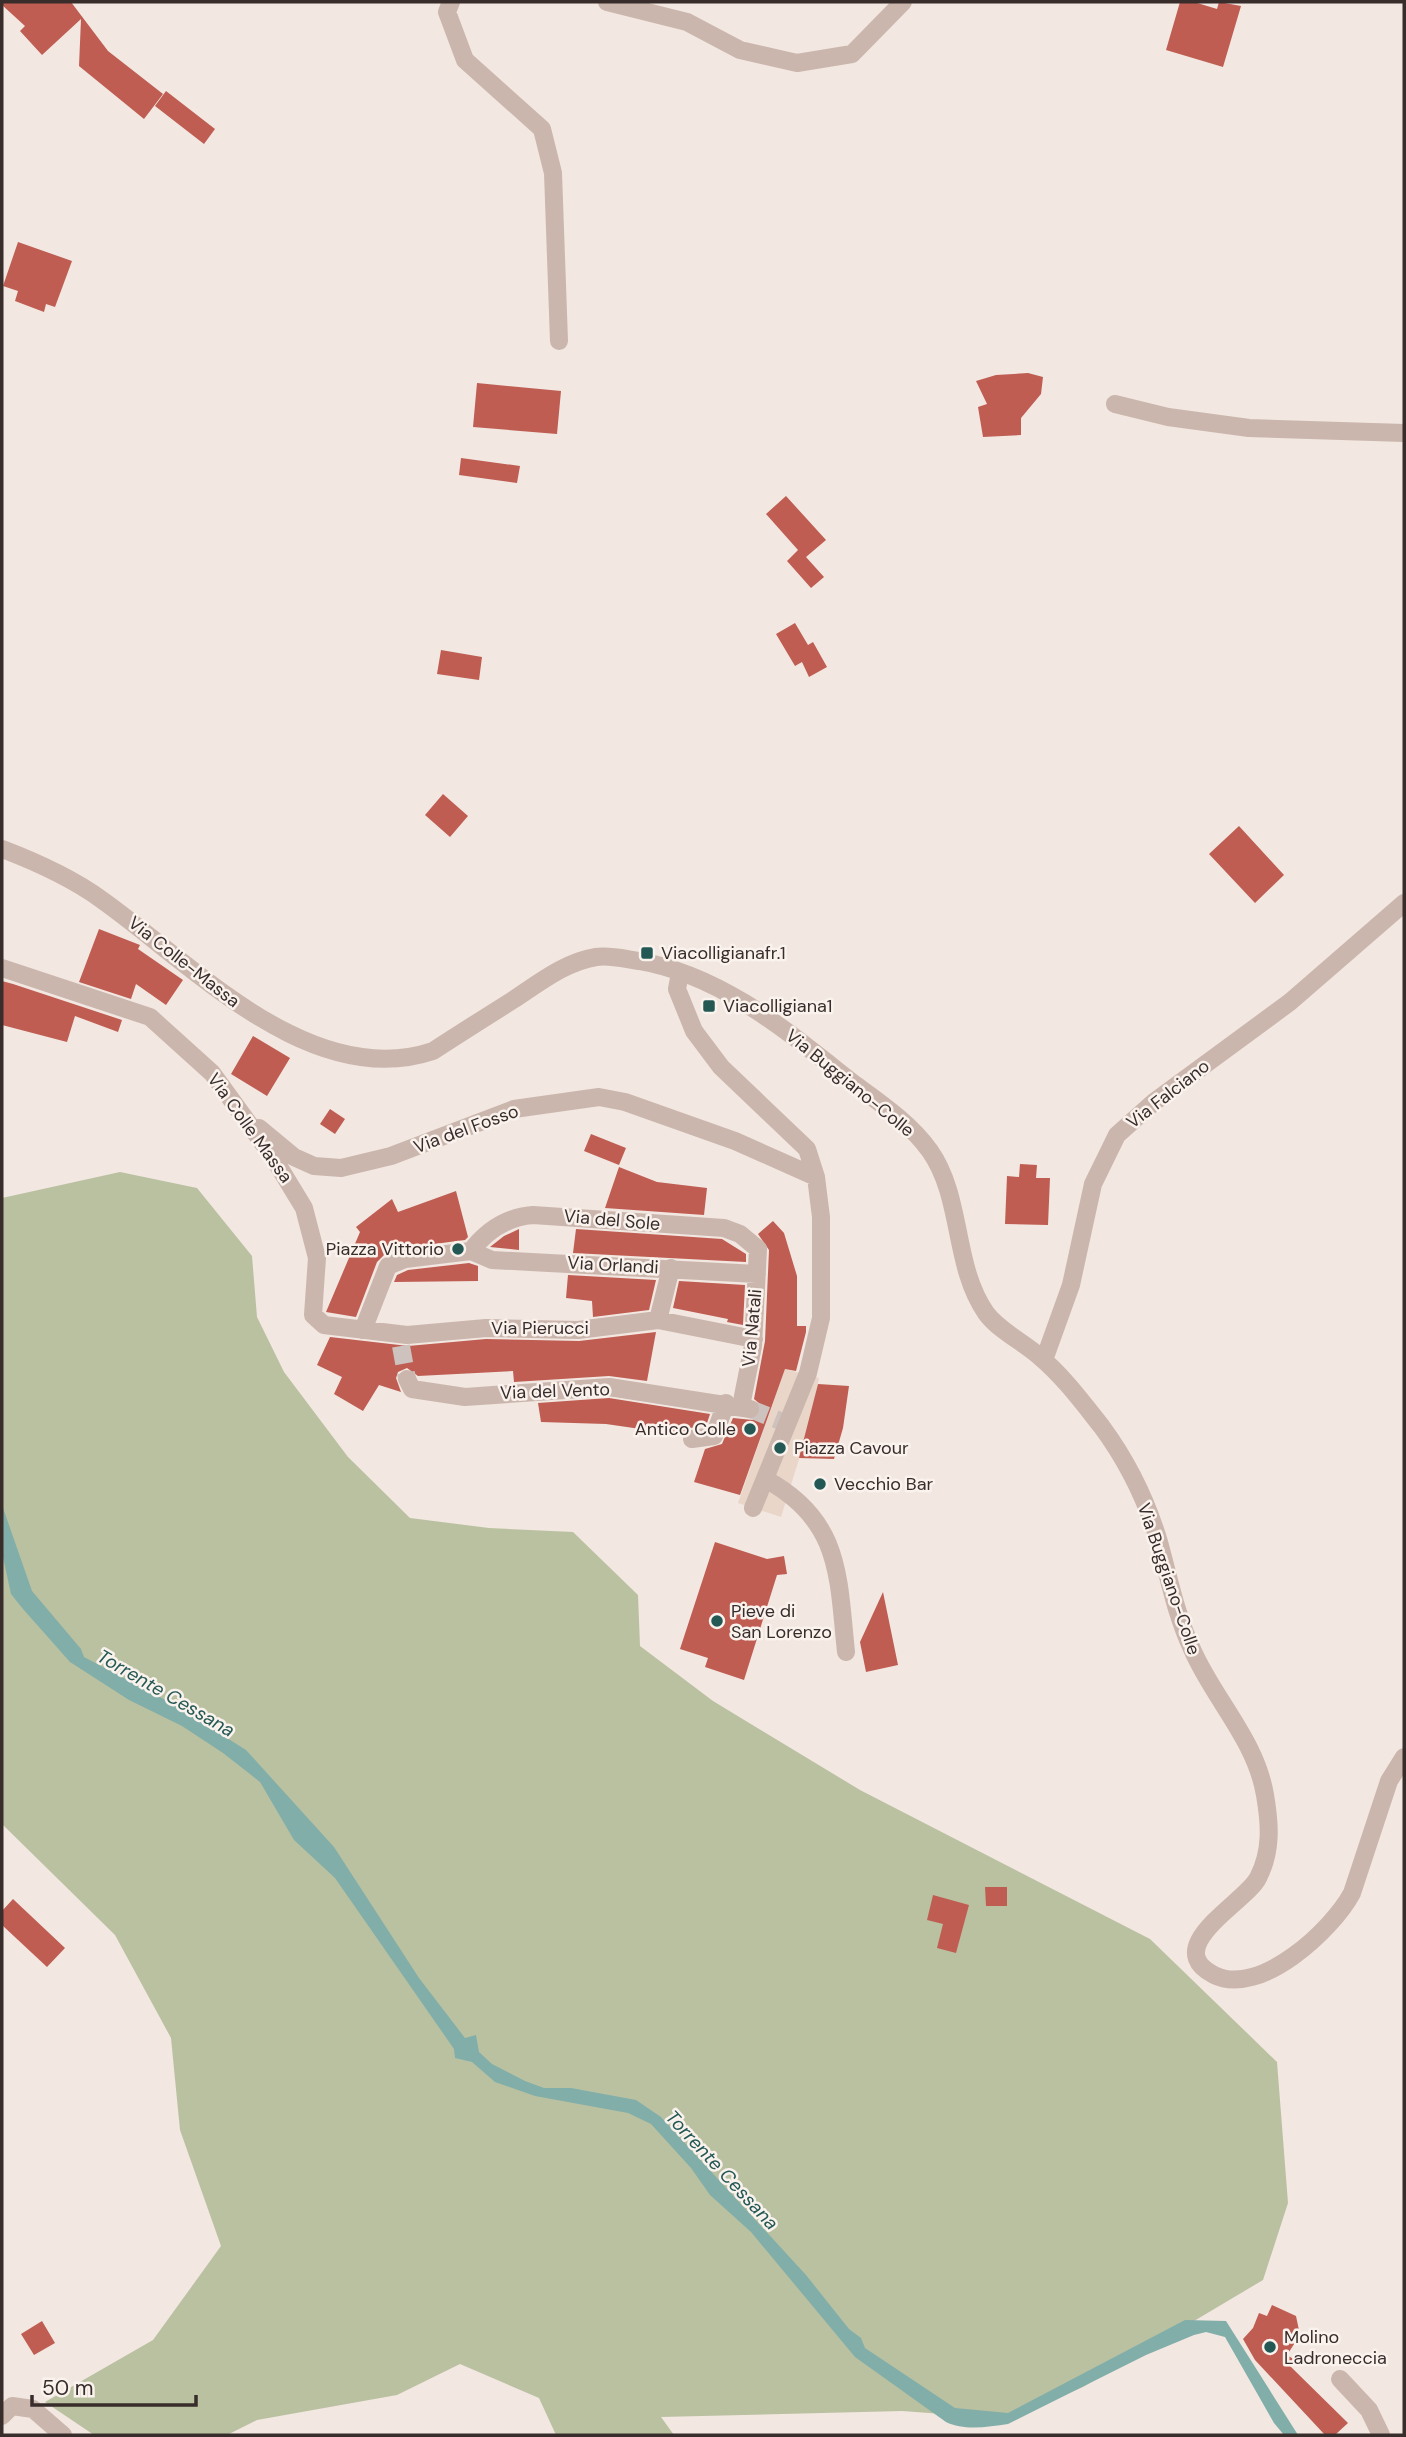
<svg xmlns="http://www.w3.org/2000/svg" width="1406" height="2437" viewBox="0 0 1406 2437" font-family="'DM Sans',sans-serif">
	<rect width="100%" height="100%" fill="#f2e7e1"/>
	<!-- green -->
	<path fill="#bac1a1" d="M120,1172L197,1188L252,1256L257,1317L284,1372L348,1457L410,1518L489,1528L573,1532L638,1595L640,1646L713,1701L860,1790L1150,1939L1277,2062L1288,2203L1263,2280L1083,2387L1010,2419L902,2411L661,2417L674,2435H556L539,2398L460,2364L397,2395L257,2420L227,2435H94L45,2402L153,2340L221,2246L180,2130L171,2038L115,1935L2,1824V1198Z"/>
	<!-- plaza -->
	<path fill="#e9d6c9" d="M785,1369L819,1378L809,1427L781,1517L738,1503Z"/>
	<!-- water -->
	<path fill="#81aea9" d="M2,1505L32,1591L81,1649L84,1657L173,1704L246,1750L334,1847L419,1978L465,2038L476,2035L479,2052L492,2064L525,2081L544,2088H571L636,2100L661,2117L806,2275L849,2329L861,2338L865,2348L955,2408L1008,2413L1185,2320L1226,2321L1298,2435H1284L1274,2423L1225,2337L1206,2332L1194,2335L1146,2355L1008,2424C988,2427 964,2431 946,2422L855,2357L751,2232L710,2195L691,2168L651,2124L628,2113L535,2096L495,2082L472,2062L455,2058L454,2049L335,1878L294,1840L260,1782L223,1753L182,1726L129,1700L70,1662L23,1609L11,1594L3,1557Z"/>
	<!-- building -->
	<path fill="#bf5d52" d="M2,2H71L108,51L163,94L144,119L79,66L81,19L42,55L20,31L25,26L2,5Z
		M1180,2H1194L1217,9L1219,2L1241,6L1223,67L1166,50Z
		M166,91L215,129L204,144L155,106Z
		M18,242L72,261L55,307L46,304L44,312L15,301L18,291L3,286Z
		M1028,373L1043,377L1041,394L1021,418V435L983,437L978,407L987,404L976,381L996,375Z
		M477,383L561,391L557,434L473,427Z
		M461,458L520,466L517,483L459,475Z
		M786,496L826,540L806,557L824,577L811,588L787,561L798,550L766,514Z
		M795,623L808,645L813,642L827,667L809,677L802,662L795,666L776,634Z
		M441,650L482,657L479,680L437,674Z
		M443,794L468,816L450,837L425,815Z
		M1239,826L1284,875L1255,903L1209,854Z
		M99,929L140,945L138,949L183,980L166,1005L136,984L131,999L79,982Z
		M2,981L13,984L122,1020L118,1032L75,1016L67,1042L2,1025Z
		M253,1036L290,1058L267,1096L231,1074Z
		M330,1109L345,1119L335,1134L320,1124Z
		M591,1134L626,1148L619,1165L584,1151Z
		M1020,1164L1037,1165L1036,1178H1050L1048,1225L1005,1224L1007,1176L1019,1177Z
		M619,1167L657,1182L707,1188L704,1215L605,1208Z
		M456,1191L468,1237L465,1240L403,1248L384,1255L377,1262L356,1317L326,1312L360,1232L356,1227L392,1199L398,1212Z
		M773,1221L784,1233L797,1276V1326H806V1332L796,1371L785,1369L740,1495L694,1482L705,1449L722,1444L733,1418L753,1420L761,1411L760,1404L754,1399L765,1341L769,1250L758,1234Z
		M519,1229V1250L490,1247L504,1236Z
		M576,1229L722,1239L746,1254V1262L573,1253Z
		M469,1263L478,1266V1281L394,1282L397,1275L408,1270Z
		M568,1275L656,1280L649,1310L593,1317L592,1301L566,1298Z
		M679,1281L745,1285L743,1325L727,1322L728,1319L673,1308Z
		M656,1332L647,1381L609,1376L514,1382L513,1371L418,1376L407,1368L398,1372L396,1378L401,1392L379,1385L363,1411L334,1394L342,1377L317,1365L330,1337L408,1346L486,1339L579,1341Z
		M818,1384L849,1386L843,1428L834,1459L799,1458Z
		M609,1398L710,1414L706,1426L690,1428L682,1435L606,1424L541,1422L538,1403Z
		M715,1542L767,1559L784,1556L787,1574L777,1575L744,1680L705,1667L708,1658L680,1649Z
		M883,1592L898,1665L866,1672L860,1642Z
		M985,1887H1007V1906H986Z
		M933,1895L969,1905L956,1953L937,1948L943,1924L927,1920Z
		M13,1899L65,1948L47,1967L2,1925V1911Z
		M1272,2305L1296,2316L1300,2335L1287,2355L1295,2360L1290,2366L1348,2423L1335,2435H1325L1255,2360L1243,2339L1253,2328L1259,2313L1267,2316Z
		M42,2321L55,2343L34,2355L21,2334Z"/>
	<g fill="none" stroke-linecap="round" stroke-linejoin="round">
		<!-- minor-tunnel -->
		<path stroke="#cdc2bd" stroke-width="18" stroke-dasharray="18 9" stroke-linecap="butt" d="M401,1346L407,1379
			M750,1409L788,1424"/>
		<!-- minor -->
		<path stroke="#cab6ad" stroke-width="18" d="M451,2L447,12L465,60L542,129L553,173L559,341
			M607,2L687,22L740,50L797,63L852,54L903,2
			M1115,404L1168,417L1249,428L1404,433
			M2,849C36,862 72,878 102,900C191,963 311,1092 433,1051C459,1034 486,1017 513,1000C539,983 565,962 596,957C610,955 625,959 639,961C722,975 788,1032 853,1083C880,1103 910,1123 930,1151C963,1198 953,1266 986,1313C998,1330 1023,1342 1039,1356C1063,1376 1083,1403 1102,1427C1127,1461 1147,1502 1159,1542C1169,1578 1176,1615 1192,1649C1213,1698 1256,1740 1265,1795C1270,1824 1272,1851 1258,1878C1246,1902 1159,1947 1214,1975C1260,1998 1333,1929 1352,1893L1389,1781L1404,1757
			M2,968L150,1017L212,1073L273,1157L304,1208L317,1258L313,1315L324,1325L407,1335L486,1328L578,1330L658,1320L754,1339
			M680,973L677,989L694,1031L721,1067L807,1149L816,1177L821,1217V1318L808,1373L753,1508
			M259,1128L294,1157L314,1166L341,1168L391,1156L514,1109L599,1097L625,1102L735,1141L816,1177
			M471,1251C487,1230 507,1217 533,1215L724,1228L740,1234L758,1249L753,1346L741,1406
			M471,1251L492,1260L757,1274
			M658,1320L671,1268
			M363,1330L388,1266L405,1259L471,1251
			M1044,1360L1071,1285L1093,1184L1117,1135L1154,1102L1290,1002L1404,903
			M407,1379L412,1389L465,1397L609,1387L750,1409
			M692,1439L714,1436L726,1403
			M765,1479C841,1520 838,1575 846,1652
			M1340,2379L1369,2410L1381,2435
			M2,2416L12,2406L33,2409L63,2435"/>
	</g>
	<!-- markers -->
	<g fill="#235854" stroke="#faf2ed" stroke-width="2.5">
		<rect x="640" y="946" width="14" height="14" rx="3.5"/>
		<rect x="702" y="999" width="14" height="14" rx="3.5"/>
		<circle cx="458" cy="1249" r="7"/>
		<circle cx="750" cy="1429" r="7"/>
		<circle cx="780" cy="1448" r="7"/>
		<circle cx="820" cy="1484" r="7"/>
		<circle cx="717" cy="1621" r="7"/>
		<circle cx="1270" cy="2347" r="7"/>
	</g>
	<g text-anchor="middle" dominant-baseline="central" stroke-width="5" stroke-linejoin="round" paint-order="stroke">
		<!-- poi labels -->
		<g font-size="18" fill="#382d2b" stroke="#faf2ed" text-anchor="start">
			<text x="661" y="953">Viacolligianafr.1</text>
			<text x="723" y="1006">Viacolligiana1</text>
			<text x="444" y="1249" text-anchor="end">Piazza Vittorio</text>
			<text x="736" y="1429" text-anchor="end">Antico Colle</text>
			<text x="794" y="1448">Piazza Cavour</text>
			<text x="834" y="1484">Vecchio Bar</text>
			<text x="731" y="1611">Pieve di<tspan x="731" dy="21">San Lorenzo</tspan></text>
			<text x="1284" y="2337">Molino<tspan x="1284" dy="21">Ladroneccia</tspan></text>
		</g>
		<!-- street labels -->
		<g font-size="18" fill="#382d2b" stroke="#faf2ed">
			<text transform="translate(184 962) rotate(38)">Via Colle-Massa</text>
			<text transform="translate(850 1083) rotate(39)">Via Buggiano-Colle</text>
			<text transform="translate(1168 1094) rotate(-38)">Via Falciano</text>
			<text transform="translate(250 1128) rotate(54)">Via Colle Massa</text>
			<text transform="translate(466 1129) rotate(-20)">Via del Fosso</text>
			<text transform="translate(612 1220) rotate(5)">Via del Sole</text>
			<text transform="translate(613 1265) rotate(3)">Via Orlandi</text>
			<text x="540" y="1328">Via Pierucci</text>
			<text transform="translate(752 1328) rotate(-85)">Via Natali</text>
			<text transform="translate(555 1391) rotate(-2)">Via del Vento</text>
			<text transform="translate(1169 1579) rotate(71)">Via Buggiano-Colle</text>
		</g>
		<!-- water labels -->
		<g font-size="19" font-style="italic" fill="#235854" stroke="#faf2ed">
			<text transform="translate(166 1693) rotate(30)">Torrente Cessana</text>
			<text transform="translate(722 2170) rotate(47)">Torrente Cessana</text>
		</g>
	</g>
	<!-- border -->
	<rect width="1406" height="2437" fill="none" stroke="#382d2b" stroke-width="7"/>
	<!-- scale -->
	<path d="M32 2395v10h164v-10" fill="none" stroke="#382d2b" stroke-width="3.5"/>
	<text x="42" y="2395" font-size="21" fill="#382d2b" stroke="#faf2ed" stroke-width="5" paint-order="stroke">50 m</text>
</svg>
